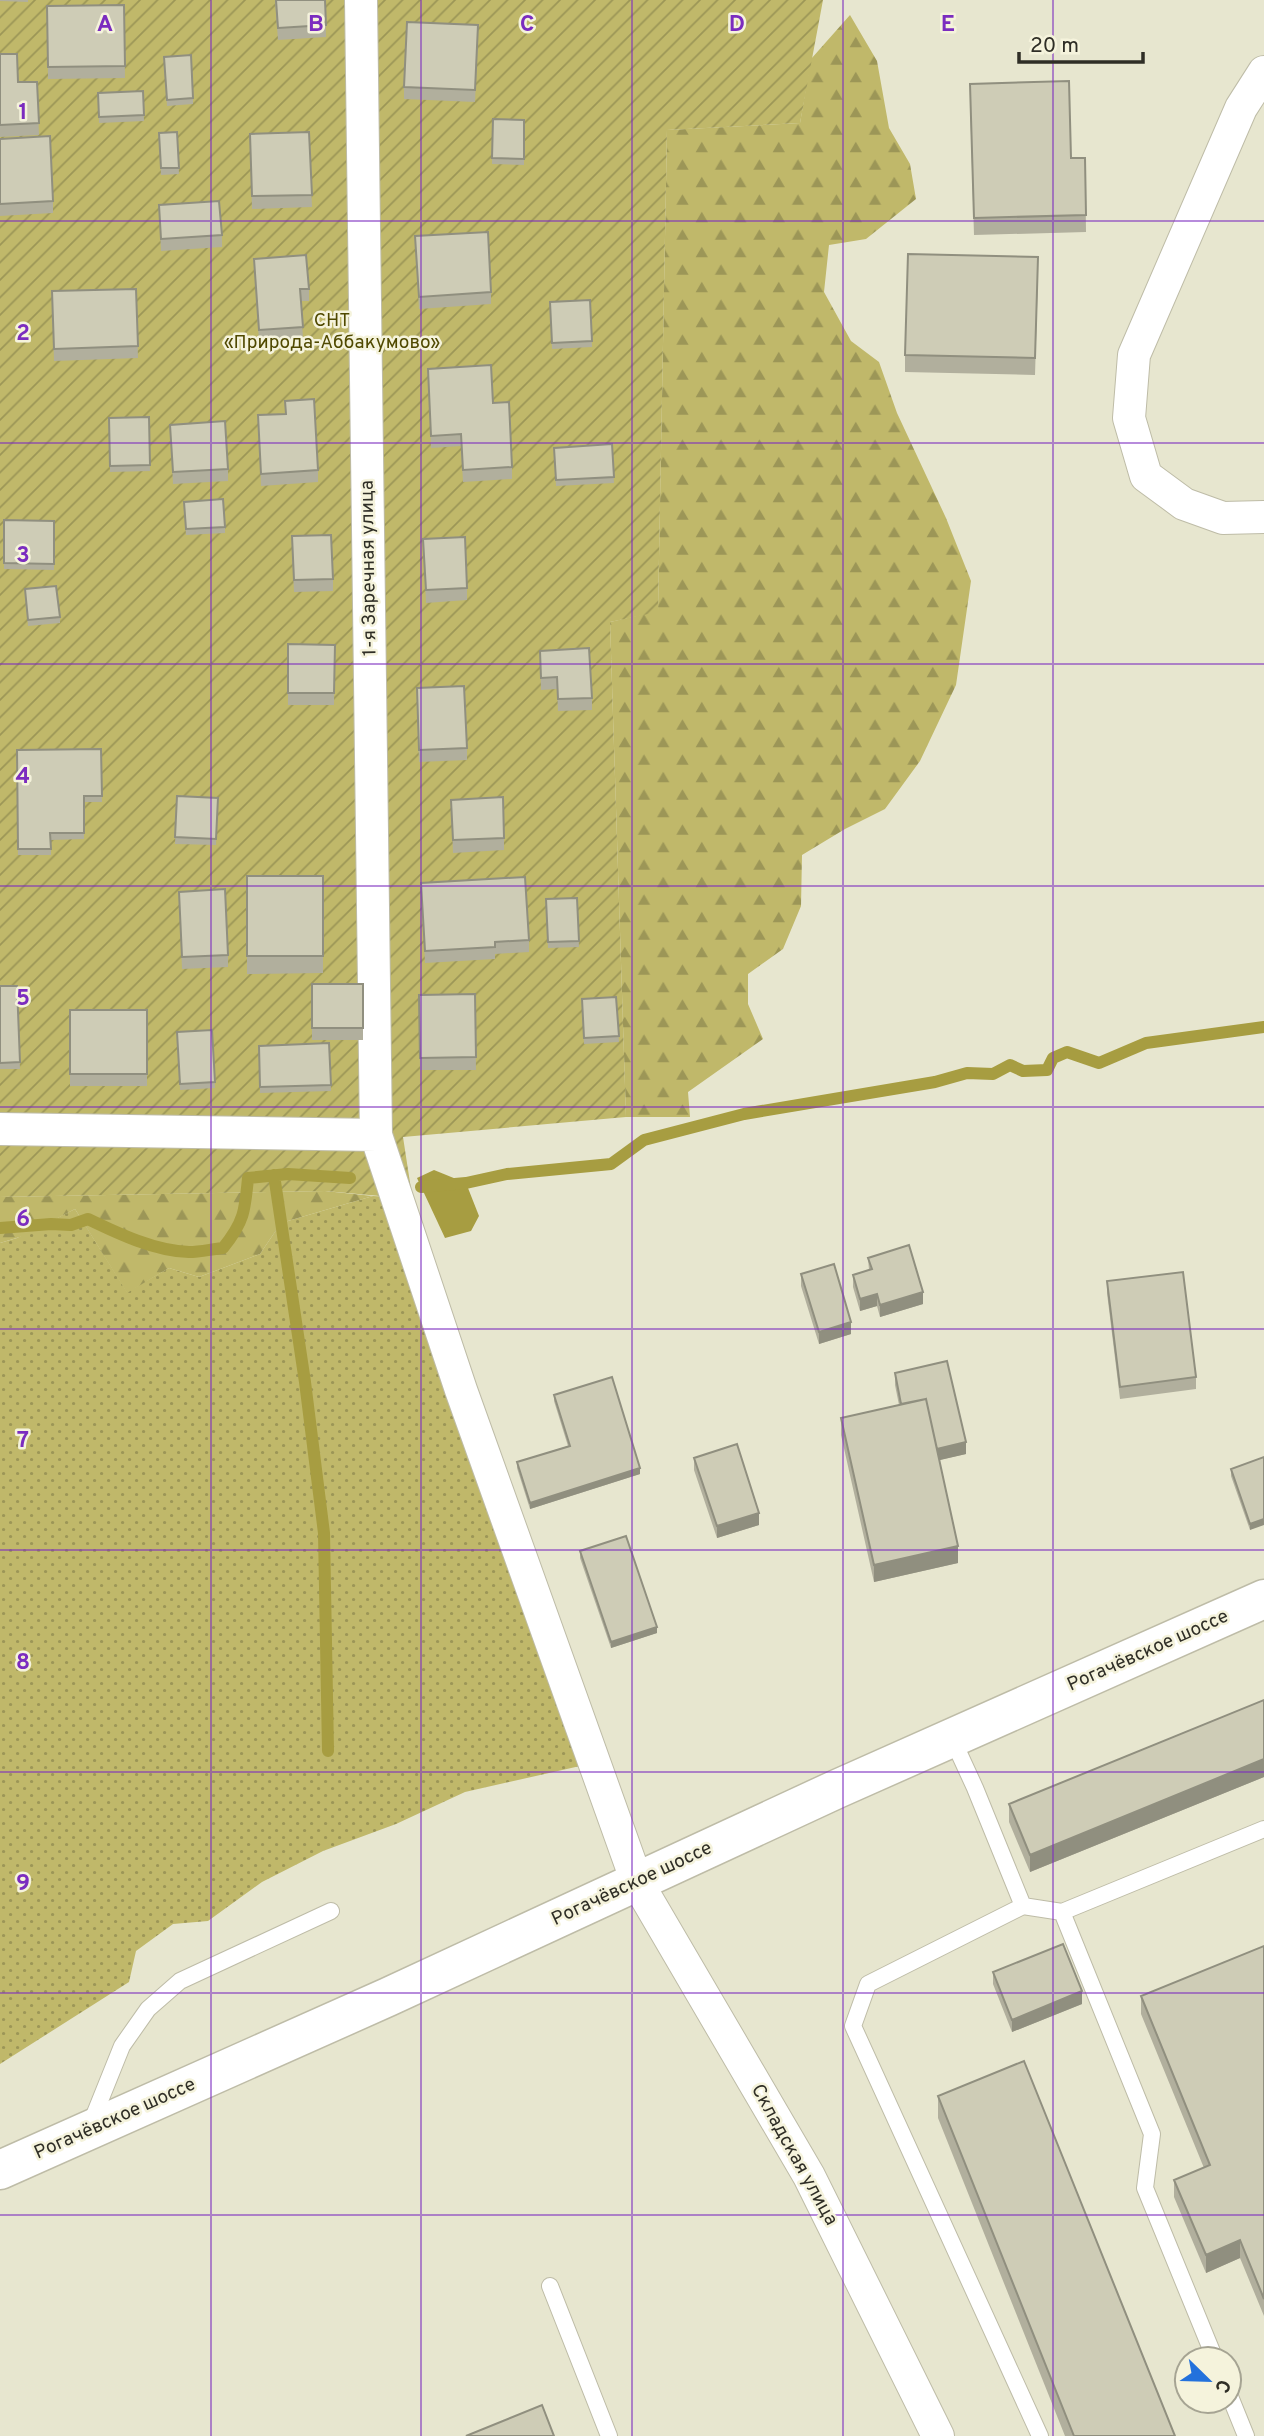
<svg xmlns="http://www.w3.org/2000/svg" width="1264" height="2436" viewBox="0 0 1264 2436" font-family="Overpass,sans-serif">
	<defs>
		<pattern id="grass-dots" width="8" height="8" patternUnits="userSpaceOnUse" patternTransform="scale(1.75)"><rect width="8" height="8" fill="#c0b86a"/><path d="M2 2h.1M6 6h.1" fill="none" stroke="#9c9657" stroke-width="1.8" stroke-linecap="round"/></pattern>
		<pattern id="forest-firs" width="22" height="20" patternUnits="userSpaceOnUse" patternTransform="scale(1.75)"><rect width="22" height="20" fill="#c0b86a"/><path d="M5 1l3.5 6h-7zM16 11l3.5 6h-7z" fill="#9c9657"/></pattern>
		<pattern id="garden-furrows" width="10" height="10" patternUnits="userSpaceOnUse" patternTransform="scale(1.75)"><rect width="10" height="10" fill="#c0b86a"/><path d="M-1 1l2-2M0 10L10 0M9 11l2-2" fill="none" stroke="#9c9657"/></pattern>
	</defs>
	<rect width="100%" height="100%" fill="#e7e6cf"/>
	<!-- grass -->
	<path fill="url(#grass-dots)" d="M373,1196L391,1197L580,1766L465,1792L396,1824L323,1851L262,1882L208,1921L173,1924L136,1951L129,1982L0,2064V1243L17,1238L75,1209L127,1292L169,1268L199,1277L260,1254L281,1223Z"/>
	<!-- forest -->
	<path fill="url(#forest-firs)" d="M850,15L877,61L889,128L910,164L916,199L866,239L829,245L824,292L851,341L879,362L897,413L946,518L971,581L956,685L920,761L885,809L845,829L802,855L801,906L783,949L748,974V1004L763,1039L688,1092L690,1117H626L610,622L658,611L667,130L800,123L811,59Z
		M325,1191L373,1196L281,1223L260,1254L199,1277L169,1268L127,1293L75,1209L23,1236L0,1243V1197Z"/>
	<!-- garden -->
	<path fill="url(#garden-furrows)" d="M0,0H823L800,123L667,130L658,612L610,622L626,1117L403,1137L411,1189L391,1197L325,1191L0,1197Z"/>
	<!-- water -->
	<path fill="#a79d41" d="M434,1170L466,1183L479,1216L471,1231L445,1238L417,1178Z"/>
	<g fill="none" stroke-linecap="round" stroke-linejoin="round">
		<!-- stream -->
		<path stroke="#a79d41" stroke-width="12" d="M274,1175L305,1382L324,1533L328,1751
			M421,1187L466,1183L507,1174L611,1164L644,1140L744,1114L935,1082L967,1073L993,1074L1010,1065L1023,1071L1047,1070L1053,1058L1067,1052L1099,1063L1146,1043L1264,1027
			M0,1228L51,1224L71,1225L88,1219C119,1234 155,1251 189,1252C200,1252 212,1249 223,1248C244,1222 245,1211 248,1178L288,1174L350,1178"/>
		<defs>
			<path id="lane" d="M952,1738L975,1788L1023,1906L1062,1912L1152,2134L1145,2188L1215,2359
				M1023,1906L868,1984L853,2026L1040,2436
				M1062,1912L1264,1829
				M91,2123L122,2046L148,2009L180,1981L331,1911
				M550,2286L609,2436
				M1229,2394L1246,2436"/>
			<path id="street" d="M361,0L376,1135L461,1390L637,1882L809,2176L938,2436
				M1264,72L1241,108L1134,355L1129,418L1146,476L1184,504L1223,518L1264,517
				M0,1129L376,1135"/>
			<path id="secondary" d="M0,2170L388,1997L837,1789L1264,1599"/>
		</defs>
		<!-- lane casing -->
		<use href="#lane" stroke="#bebca7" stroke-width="18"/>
		<!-- street casing -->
		<use href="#street" stroke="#bebca7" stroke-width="34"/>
		<!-- secondary casing -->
		<use href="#secondary" stroke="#bebca7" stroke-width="41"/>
		<!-- lane -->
		<use href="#lane" stroke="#fff" stroke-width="16"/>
		<!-- street -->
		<use href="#street" stroke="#fff" stroke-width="32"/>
		<!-- secondary -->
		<use href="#secondary" stroke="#fff" stroke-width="38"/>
	</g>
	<!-- wall -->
	<path fill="#b1af9d" d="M0,0H28V2L0,1Z
		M275,0H325L326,37L278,40Z
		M124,5L125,78L48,79L47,6Z
		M478,37L475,102L404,99V87Z
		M0,54L18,82H37L39,135L0,137Z
		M164,57L193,98V104L167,106Z
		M143,91L144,121L99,123L98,93Z
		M970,102L1071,158H1085L1086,232L974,235Z
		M493,119L524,120V165L492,164Z
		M177,132L179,174L161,175L159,133Z
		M309,132L312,207L252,209L250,134Z
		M0,139L53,201V213L0,216Z
		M159,205L222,235V247L161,251Z
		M415,236L491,292V304L419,309Z
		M254,259L309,289V301H301L303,339L259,342Z
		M1038,275L1035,375L905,372V355Z
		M136,289L138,358L54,361L52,291Z
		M590,300L592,347L552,349L550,302Z
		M428,369L493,403L512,467V479L463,482L461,446L431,448Z
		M285,401L318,470V482L261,486L258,415L285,414Z
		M149,417L150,471L110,472L109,418Z
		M170,425L228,469V481L173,484Z
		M612,444L614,483L556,486L554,448Z
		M184,508L225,527V533L186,535Z
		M4,520L54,521V570L4,569Z
		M423,539L467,588V600L426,603Z
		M292,549L333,579V591L294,592Z
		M25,589L60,617V623L28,626Z
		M288,644L335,645L334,705H288Z
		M540,651L592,698V710L558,711L557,689L541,690Z
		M417,700L467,748V760L419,762Z
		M101,749L102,802H84V839L51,840V855H18L17,750Z
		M177,796L218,798L216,845L175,844Z
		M451,800L504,838V850L453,853Z
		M247,876H323V973L247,974Z
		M421,883L529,940V952L495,954V959L425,963Z
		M179,892L228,955V967L182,969Z
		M577,898L579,947L548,948L546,899Z
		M312,984H363V1040H312Z
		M0,986H17L20,1069H0Z
		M475,994L476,1070H420L419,995Z
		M616,997L619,1042L584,1044L582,999Z
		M70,1010H147V1086H70Z
		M212,1030L215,1088L180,1090L177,1032Z
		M329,1043L331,1091L260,1093L259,1046Z
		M868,1258L923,1304L880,1317L877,1306L860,1311L853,1287V1275L869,1270Z
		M801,1274L851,1334L819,1344L801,1286Z
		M1107,1281L1196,1377V1389L1120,1399L1107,1293Z
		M895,1373L966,1454L939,1460L958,1563L874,1582L841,1435V1418L899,1405L895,1385Z
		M554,1395L640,1474L530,1509L517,1468V1462L568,1446L554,1401Z
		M1264,1457L1250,1530L1231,1476V1469Z
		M694,1458L759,1525L717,1538L694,1470Z
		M580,1551L657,1633L611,1648L580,1558Z
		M1264,1700V1777L1030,1872L1009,1822V1804Z
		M1264,1946V2316L1240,2258L1206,2273L1174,2197V2180L1204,2168L1141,2014V1996Z
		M993,1972L1082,2004L1012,2032L993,1984Z
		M938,2096L1175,2436H1065L938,2118Z"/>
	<!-- shaded-wall -->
	<path fill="#908f7f" d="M923,1292V1304L880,1317V1305Z
		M877,1294V1306L860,1311V1299Z
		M851,1322V1334L819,1344V1332Z
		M966,1442V1454L936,1461V1449Z
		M640,1468V1474L530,1509V1503Z
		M759,1513V1525L717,1538V1526Z
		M1264,1519V1525L1250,1530V1524Z
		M958,1546V1563L874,1582V1565Z
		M657,1627V1633L611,1648V1642Z
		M1264,1759V1777L1030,1872V1855Z
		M1082,1991V2004L1012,2032V2020Z
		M1240,2240V2258L1206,2273V2255Z"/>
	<!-- building -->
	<path fill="#ceccb6" stroke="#908f7f" stroke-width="2" d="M276,0H325L326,25L278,28Z
		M124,5L125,66L48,67L47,6Z
		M407,22L478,25L475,90L404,87Z
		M0,54H17L18,82H37L39,123L0,125Z
		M191,55L193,98L167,100L164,57Z
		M1069,81L1071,158H1085L1086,215L974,218L970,84Z
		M143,91L144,115L99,117L98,93Z
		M493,119L524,120V159L492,158Z
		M177,132L179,168H161L159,133Z
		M309,132L312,195L252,196L250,134Z
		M50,136L53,201L0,204V139Z
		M219,201L222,235L161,239L159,205Z
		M488,232L491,292L419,297L415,236Z
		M908,254L1038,257L1035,358L905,355Z
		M306,255L309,289H300L303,327L259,330L254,259Z
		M136,289L138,346L54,349L52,291Z
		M590,300L592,341L552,343L550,302Z
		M491,365L493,403L509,402L512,467L463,470L461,434L431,436L428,369Z
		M314,399L318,470L261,474L258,415L286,414L285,401Z
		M149,417L150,465L110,466L109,418Z
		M225,421L228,469L173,472L170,425Z
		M612,444L614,477L556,480L554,448Z
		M223,499L225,527L186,529L184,502Z
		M4,520L54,521V564L4,563Z
		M331,535L333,579L294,580L292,536Z
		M465,537L467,588L426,590L423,539Z
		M56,586L60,617L28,620L25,589Z
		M288,644L335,645L334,693H288Z
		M589,648L592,698L558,699L557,677L541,678L540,651Z
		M464,686L467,748L419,750L417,688Z
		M101,749L102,796H84V833H50L51,849H18L17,750Z
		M177,796L218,798L216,839L175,837Z
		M503,797L504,838L453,840L451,800Z
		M247,876H323V956H247Z
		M525,877L529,940L495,942V947L425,951L421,883Z
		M225,889L228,955L182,957L179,892Z
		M577,898L579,941L548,942L546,899Z
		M312,984H363V1028H312Z
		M0,986H17L20,1062L0,1063Z
		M475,994L476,1057L420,1058L419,995Z
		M616,997L619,1036L584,1038L582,999Z
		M70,1010H147V1074H70Z
		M212,1030L215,1082L180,1084L177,1032Z
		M329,1043L331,1085L260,1087L259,1046Z
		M909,1245L923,1292L880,1305L877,1294L860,1299L853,1275L872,1269L868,1258Z
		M834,1264L851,1322L819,1332L801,1274Z
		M1183,1272L1196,1377L1120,1387L1107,1281Z
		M947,1361L966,1442L937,1449L926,1399L901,1404L895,1373Z
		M612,1377L640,1468L530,1503L517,1462L570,1446L554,1395Z
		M926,1399L958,1546L874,1565L841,1418Z
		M737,1444L759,1513L717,1526L694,1458Z
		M1264,1457V1519L1250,1524L1231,1469Z
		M626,1536L657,1627L611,1642L580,1551Z
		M1264,1700V1759L1030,1855L1009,1804Z
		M1063,1944L1082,1991L1012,2020L993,1972Z
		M1264,1946V2299L1240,2240L1206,2255L1174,2180L1210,2165L1141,1996Z
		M1024,2061L1175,2436H1074L938,2096Z
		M542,2405L554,2436H466Z"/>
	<!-- grid -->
	<path fill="none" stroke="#7b2cbf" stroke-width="2" stroke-opacity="0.55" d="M211,0V2436M421,0V2436M632,0V2436M843,0V2436M1053,0V2436M0,221H1264M0,443H1264M0,664H1264M0,886H1264M0,1107H1264M0,1329H1264M0,1550H1264M0,1772H1264M0,1993H1264M0,2215H1264"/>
	<g text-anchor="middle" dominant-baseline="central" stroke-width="5" stroke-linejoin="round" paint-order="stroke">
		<!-- park labels -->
		<g font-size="19" fill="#504900" stroke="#f5f3dc">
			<text x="332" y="321">СНТ<tspan x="332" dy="22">«Природа-Аббакумово»</tspan></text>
		</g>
		<!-- street labels -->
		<g font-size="19" fill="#2f2e26" stroke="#f5f3dc">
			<text transform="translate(369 568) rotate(-91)">1-я Заречная улица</text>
			<text transform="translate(1148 1651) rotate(-24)">Рогачёвское шоссе</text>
			<text transform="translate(632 1884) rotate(-25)">Рогачёвское шоссе</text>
			<text transform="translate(115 2119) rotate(-24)">Рогачёвское шоссе</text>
			<text transform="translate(794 2155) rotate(61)">Складская улица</text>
		</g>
	</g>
	<g font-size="23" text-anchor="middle" font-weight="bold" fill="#7b2cbf" stroke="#f5f3dc" stroke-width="5" stroke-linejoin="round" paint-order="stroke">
		<text x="105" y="31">A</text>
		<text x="316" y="31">B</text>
		<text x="527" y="31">C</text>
		<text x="737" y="31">D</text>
		<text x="948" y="31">E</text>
		<text x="23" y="119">1</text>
		<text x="23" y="340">2</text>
		<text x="23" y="562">3</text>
		<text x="23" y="783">4</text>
		<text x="23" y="1005">5</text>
		<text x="23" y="1226">6</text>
		<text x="23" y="1447">7</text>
		<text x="23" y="1669">8</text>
		<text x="23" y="1890">9</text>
	</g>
	<!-- north arrow -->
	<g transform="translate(1208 2380) rotate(113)"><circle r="33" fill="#f5f3dc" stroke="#a6a493" stroke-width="2"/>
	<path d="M0-5L12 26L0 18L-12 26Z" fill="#2371dc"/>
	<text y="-10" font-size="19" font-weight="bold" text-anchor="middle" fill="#2f2e26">С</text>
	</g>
	<!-- scale -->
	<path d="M1019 52v10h124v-10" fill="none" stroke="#2f2e26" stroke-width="3.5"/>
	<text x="1030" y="52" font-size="21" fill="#2f2e26" stroke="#f5f3dc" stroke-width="5" paint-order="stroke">20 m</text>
</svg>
